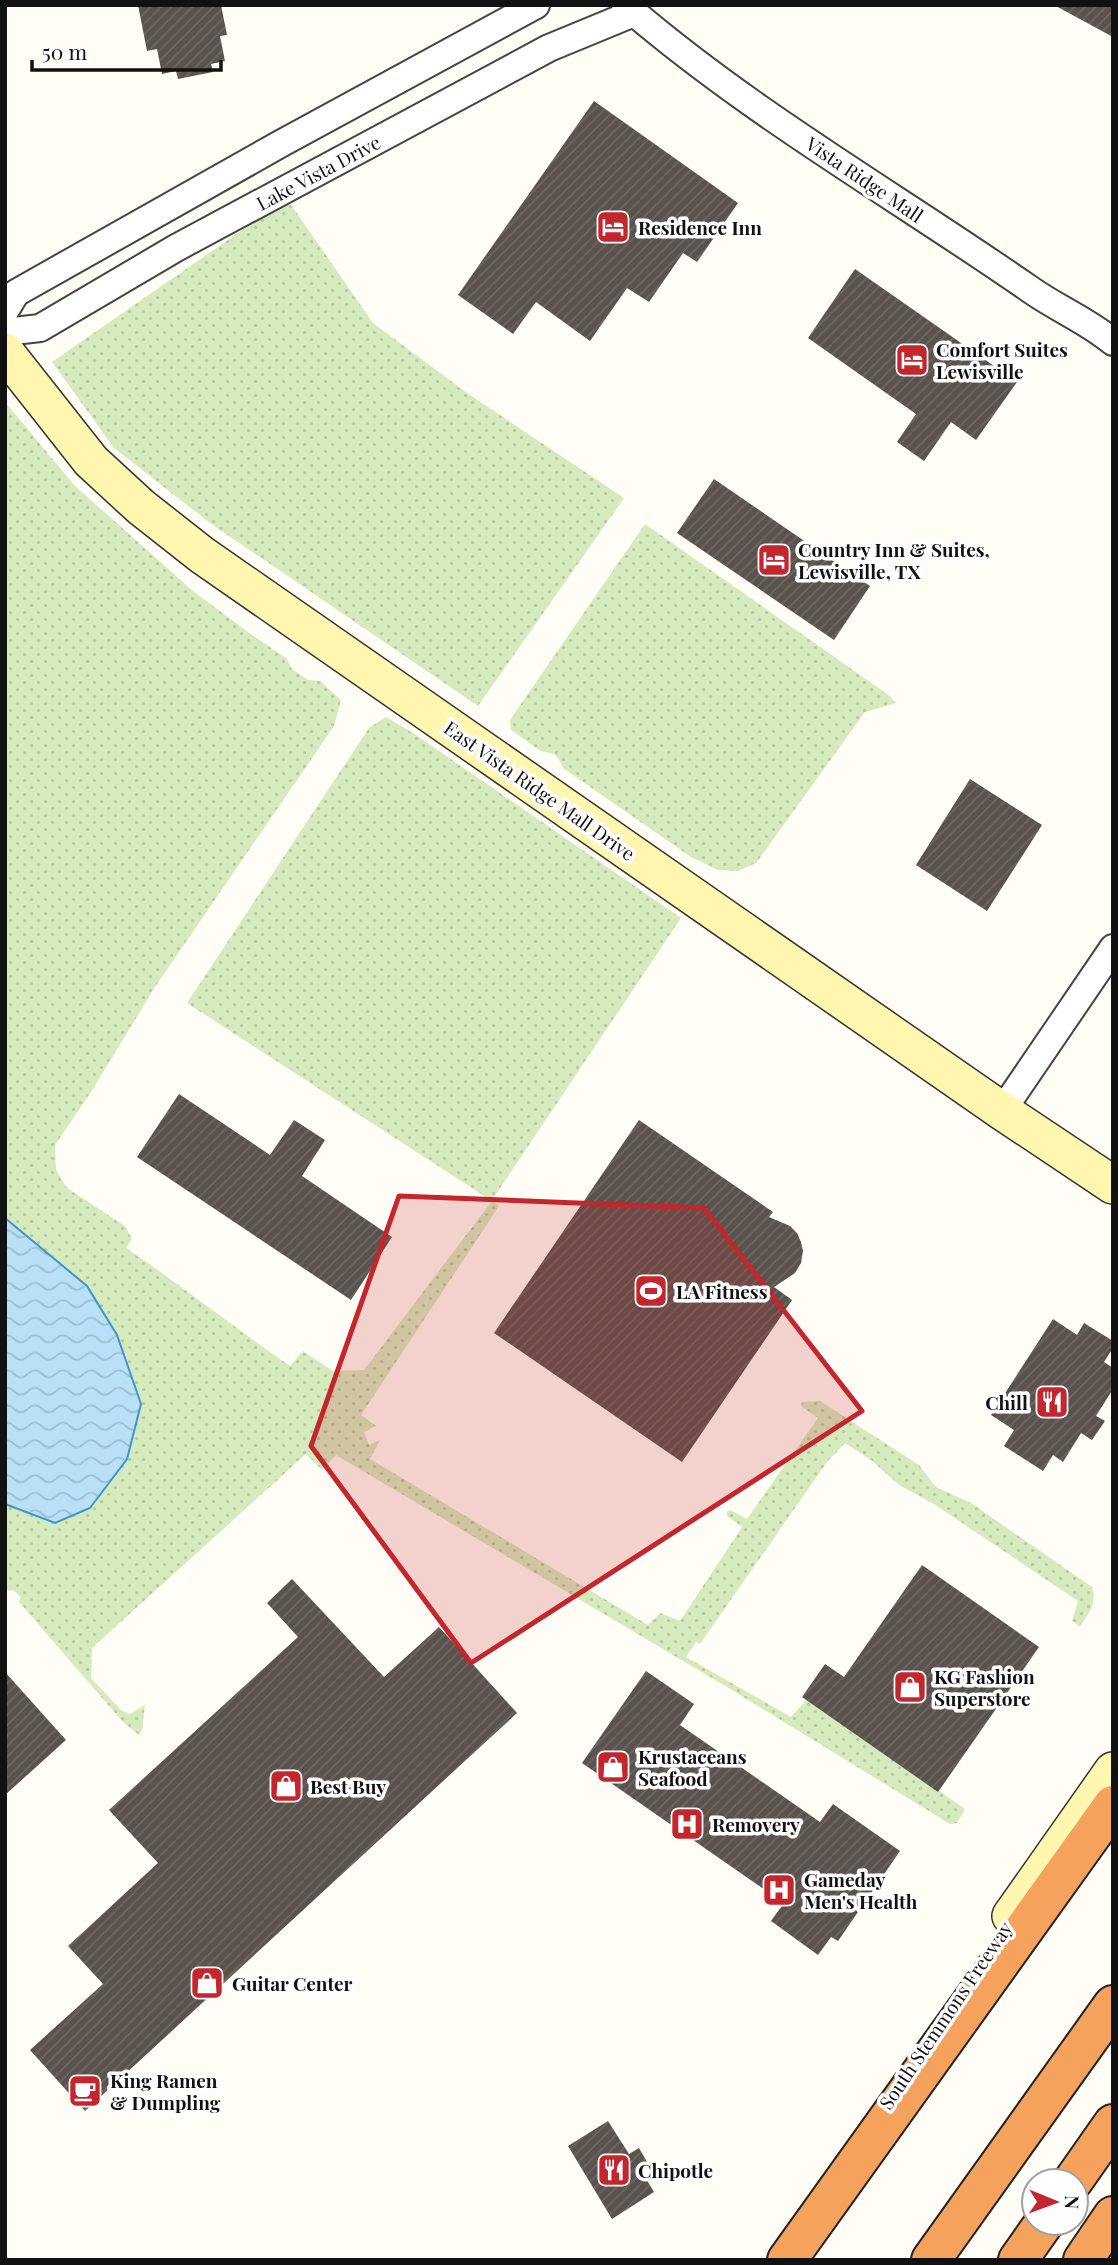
<svg xmlns="http://www.w3.org/2000/svg" width="1118" height="2265" viewBox="0 0 1118 2265" font-family="'Playfair Display',serif">
	<defs>
		<pattern id="grass-dots" width="8" height="8" patternUnits="userSpaceOnUse" patternTransform="scale(1.75)"><rect width="8" height="8" fill="#d5ebbd"/><path d="M2 2h.1M6 6h.1" fill="none" stroke="#b6c8a1" stroke-width="1.8" stroke-linecap="round"/></pattern>
		<pattern id="water-waves" width="16" height="10" patternUnits="userSpaceOnUse" patternTransform="scale(1.75)"><rect width="16" height="10" fill="#b9e0f7"/><path d="M0 5q4-4 8 0t8 0" fill="none" stroke="#9ebfd3"/></pattern>
		<pattern id="building-hatch" width="6" height="6" patternUnits="userSpaceOnUse" patternTransform="scale(1.75)"><rect width="6" height="6" fill="#5a524d"/><path d="M-1 1l2-2M0 6l6-6M5 7l2-2" fill="none" stroke="#6d6662"/></pattern>
	</defs>
	<rect width="100%" height="100%" fill="#fffdf5"/>
	<!-- grass -->
	<path fill="url(#grass-dots)" d="M287,199L373,323L467,393L624,498L478,706L210,523L114,448L52,362Z
		M5,402L75,486L193,591L252,635L286,658L292,669L308,680L320,681L341,700L334,726L155,987L91,1092L55,1145L56,1170L67,1188L125,1226L132,1239L126,1248C182,1286 235,1328 290,1366L303,1351L333,1371L364,1370L492,1201L187,1003L369,728L386,717L413,733L681,918L492,1200L499,1206L361,1415L376,1426L364,1432L369,1445L380,1440L370,1459L648,1625L660,1613L680,1621L742,1527L727,1516V1512L730,1510L747,1519L818,1418L801,1406L802,1402L820,1401L919,1465L936,1487L971,1503L1092,1587C1098,1603 1088,1614 1080,1627L1072,1621L1078,1601L934,1504L899,1485L871,1460L845,1443L827,1462L700,1644L696,1642L686,1657L791,1717L808,1698L965,1809L957,1823L950,1824L732,1690L336,1455L322,1470L306,1454L92,1648L91,1678L121,1710L130,1714L145,1705L142,1730L139,1735L123,1722L19,1602L21,1597L13,1590L9,1591L5,1587Z
		M645,524L890,696L896,703L865,712L756,863L738,871L718,870L691,857L563,768C555,747 550,757 536,748C528,742 520,736 511,730L510,720Z"/>
	<!-- water -->
	<path fill="url(#water-waves)" stroke="#3f96cf" stroke-width="2" d="M5,1218L87,1286L117,1335L141,1404L127,1459L90,1508L55,1523L5,1504Z"/>
	<!-- building -->
	<path fill="url(#building-hatch)" d="M138,5H221L227,35L220,36L225,61L211,64L213,72L178,79L176,71L162,74L157,49L147,51Z
		M1054,5H1113V37Z
		M594,101L738,203L697,262L683,253L649,302L627,288L590,341L536,302L513,334L458,295Z
		M855,269L1017,382L976,440L951,422L924,461L897,442L916,414L808,338Z
		M714,479L870,586L834,640L677,533Z
		M970,779L1042,825L987,911L916,865Z
		M179,1094L270,1155L294,1120L325,1140L302,1176L392,1237L351,1300L137,1157Z
		M639,1120L773,1212L769,1217L790,1226L797,1233L801,1242L803,1251L801,1263L795,1273L774,1287L792,1300L682,1462L494,1333Z
		M1053,1319L1077,1335L1084,1323L1113,1341V1348L1104,1362L1113,1368V1389L1096,1416L1105,1421L1092,1440L1081,1433L1063,1462L1053,1455L1043,1471L1004,1446L1014,1430L991,1415Z
		M922,1565L1039,1647L938,1792L802,1697L825,1664L844,1677Z
		M292,1579L384,1677L439,1627L517,1713L85,2111L30,2050L103,1984L68,1946L158,1863L109,1810L298,1637L267,1603Z
		M646,1671L694,1704L680,1725L820,1822L833,1804L900,1851L838,1941L831,1937L818,1955L771,1921L784,1903L582,1763Z
		M5,1672L66,1740L5,1795Z
		M608,2121L629,2154L639,2148L650,2167L642,2172L654,2192L612,2219L568,2146Z"/>
	<g fill="none" stroke-linecap="round" stroke-linejoin="round">
		<defs>
			<path id="street" d="M625,5C750,113 896,196 1031,290C1058,309 1088,321 1113,342
				M5,311L16,293L282,143L536,5
				M5,332L40,328L176,248L549,48L634,13
				M1002,1111L1113,948"/>
			<path id="secondary" d="M5,352L91,461L141,507L202,555L1002,1111L1113,1185
				M1011,1916L1113,1771"/>
			<path id="highway" d="M1073,2181L1113,2124
				M787,2260L1113,1805
				M931,2260L1113,2005
				M1018,2260L1044,2223
				M1083,2260L1113,2216"/>
		</defs>
		<!-- street casing -->
		<use href="#street" stroke="#444" stroke-width="30"/>
		<!-- secondary casing -->
		<use href="#secondary" stroke="#333" stroke-width="40"/>
		<!-- highway casing -->
		<use href="#highway" stroke="#222" stroke-width="42"/>
		<!-- street -->
		<use href="#street" stroke="#fff" stroke-width="26"/>
		<!-- secondary -->
		<use href="#secondary" stroke="#fff6b0" stroke-width="37"/>
		<!-- highway -->
		<use href="#highway" stroke="#f5a25d" stroke-width="38"/>
	</g>
	<!-- marked area -->
	<path fill="#c4262e" fill-opacity="0.2" stroke="#c4262e" stroke-width="5" stroke-linejoin="round" d="M399,1196L704,1208L862,1411L471,1663L311,1446Z"/>
	<!-- icons -->
	<defs>
		<symbol id="hotel-square" viewBox="-11 -11 22 22"><rect x="-9" y="-9" width="18" height="18" rx="4" fill="#c4262e" stroke="#fff"/><path d="M-6-4.5h1.5V1H6V5H4.5V3h-9V5H-6ZM-4 0a1.8 1.8 0 1 1 3.6 0ZM.5 0V-2.5h3Q6-2.5 6 0Z" fill="#fff"/></symbol>
		<symbol id="stadium-square" viewBox="-11 -11 22 22"><rect x="-9" y="-9" width="18" height="18" rx="4" fill="#c4262e" stroke="#fff"/><path d="M0-5a6.5 5 0 1 0 0 10a6.5 5 0 1 0 0-10ZM-3.5-1.8h7v3.6h-7Z" fill="#fff"/></symbol>
		<symbol id="restaurant-square" viewBox="-11 -11 22 22"><rect x="-9" y="-9" width="18" height="18" rx="4" fill="#c4262e" stroke="#fff"/><path d="M-5-6h1v4h1v-4h1v4h1v-4h1v5L-1.5 .5V6h-2V.5L-5-1ZM5-6V6H3V1.5H1.5Q1.5-4 5-6Z" fill="#fff"/></symbol>
		<symbol id="shop-square" viewBox="-11 -11 22 22"><rect x="-9" y="-9" width="18" height="18" rx="4" fill="#c4262e" stroke="#fff"/><path d="M-5-2.5h2.3a2.7 3.5 0 0 1 5.4 0H5L5.5 6h-11ZM-1.5-2.5h3a1.5 2.3 0 0 0-3 0Z" fill="#fff"/></symbol>
		<symbol id="hospital-square" viewBox="-11 -11 22 22"><rect x="-9" y="-9" width="18" height="18" rx="4" fill="#c4262e" stroke="#fff"/><path d="M-5-5h3v3.5h4V-5h3V5h-3V1.5h-4V5h-3Z" fill="#fff"/></symbol>
		<symbol id="cafe-square" viewBox="-11 -11 22 22"><rect x="-9" y="-9" width="18" height="18" rx="4" fill="#c4262e" stroke="#fff"/><path d="M-5.5-4.5H6V0H3Q3 3.5 0 3.5H-2.5Q-5.5 3.5-5.5 0ZM3-3.2v2h1.7v-2ZM-6 4.5H4V6H-6Z" fill="#fff"/></symbol>
	</defs>
	<g fill-rule="evenodd">
		<use href="#hotel-square" x="594" y="208" width="38" height="38"/>
		<use href="#hotel-square" x="893" y="341" width="38" height="38"/>
		<use href="#hotel-square" x="755" y="541" width="38" height="38"/>
		<use href="#stadium-square" x="632" y="1272" width="38" height="38"/>
		<use href="#restaurant-square" x="1033" y="1383" width="38" height="38"/>
		<use href="#shop-square" x="891" y="1668" width="38" height="38"/>
		<use href="#shop-square" x="594" y="1748" width="38" height="38"/>
		<use href="#shop-square" x="267" y="1767" width="38" height="38"/>
		<use href="#hospital-square" x="668" y="1805" width="38" height="38"/>
		<use href="#hospital-square" x="760" y="1871" width="38" height="38"/>
		<use href="#shop-square" x="188" y="1964" width="38" height="38"/>
		<use href="#cafe-square" x="66" y="2072" width="38" height="38"/>
		<use href="#restaurant-square" x="595" y="2151" width="38" height="38"/>
	</g>
	<g text-anchor="middle" dominant-baseline="central" stroke-width="7" stroke-linejoin="round" paint-order="stroke">
		<!-- street labels -->
		<g font-size="19" fill="#111" stroke="#fff">
			<text transform="translate(318 172) rotate(-28)">Lake Vista Drive</text>
			<text transform="translate(865 179) rotate(34)">Vista Ridge Mall</text>
			<text transform="translate(540 790) rotate(35)">East Vista Ridge Mall Drive</text>
			<text transform="translate(945 2015) rotate(-56)">South Stemmons Freeway</text>
		</g>
		<!-- poi labels -->
		<g font-size="19" font-weight="bold" fill="#111" stroke="#fff" text-anchor="start">
			<text x="638" y="227">Residence Inn</text>
			<text x="936" y="349">Comfort Suites<tspan x="936" dy="22">Lewisville</tspan></text>
			<text x="798" y="549">Country Inn &amp; Suites,<tspan x="798" dy="22">Lewisville, TX</tspan></text>
			<text x="676" y="1291">LA Fitness</text>
			<text x="1028" y="1402" text-anchor="end">Chill</text>
			<text x="934" y="1676">KG Fashion<tspan x="934" dy="22">Superstore</tspan></text>
			<text x="638" y="1756">Krustaceans<tspan x="638" dy="22">Seafood</tspan></text>
			<text x="310" y="1786">Best Buy</text>
			<text x="712" y="1824">Removery</text>
			<text x="804" y="1879">Gameday<tspan x="804" dy="22">Men's Health</tspan></text>
			<text x="232" y="1983">Guitar Center</text>
			<text x="110" y="2080">King Ramen<tspan x="110" dy="22">&amp; Dumpling</tspan></text>
			<text x="638" y="2170">Chipotle</text>
		</g>
	</g>
	<!-- border -->
	<rect width="1118" height="2265" fill="none" stroke="#111111" stroke-width="14"/>
	<!-- north arrow -->
	<g transform="translate(1055 2202) rotate(91)"><circle r="33" fill="#ffffff" stroke="#a0a0a0" stroke-width="2"/>
	<path d="M0-5L12 26L0 18L-12 26Z" fill="#c4262e"/>
	<text y="-10" font-size="19" font-weight="bold" text-anchor="middle" fill="#111111">N</text>
	</g>
	<!-- scale -->
	<path d="M32 60v10h189v-10" fill="none" stroke="#111111" stroke-width="3.5"/>
	<text x="42" y="60" font-size="21" fill="#111111" stroke="#ffffff" stroke-width="5" paint-order="stroke">50 m</text>
</svg>
